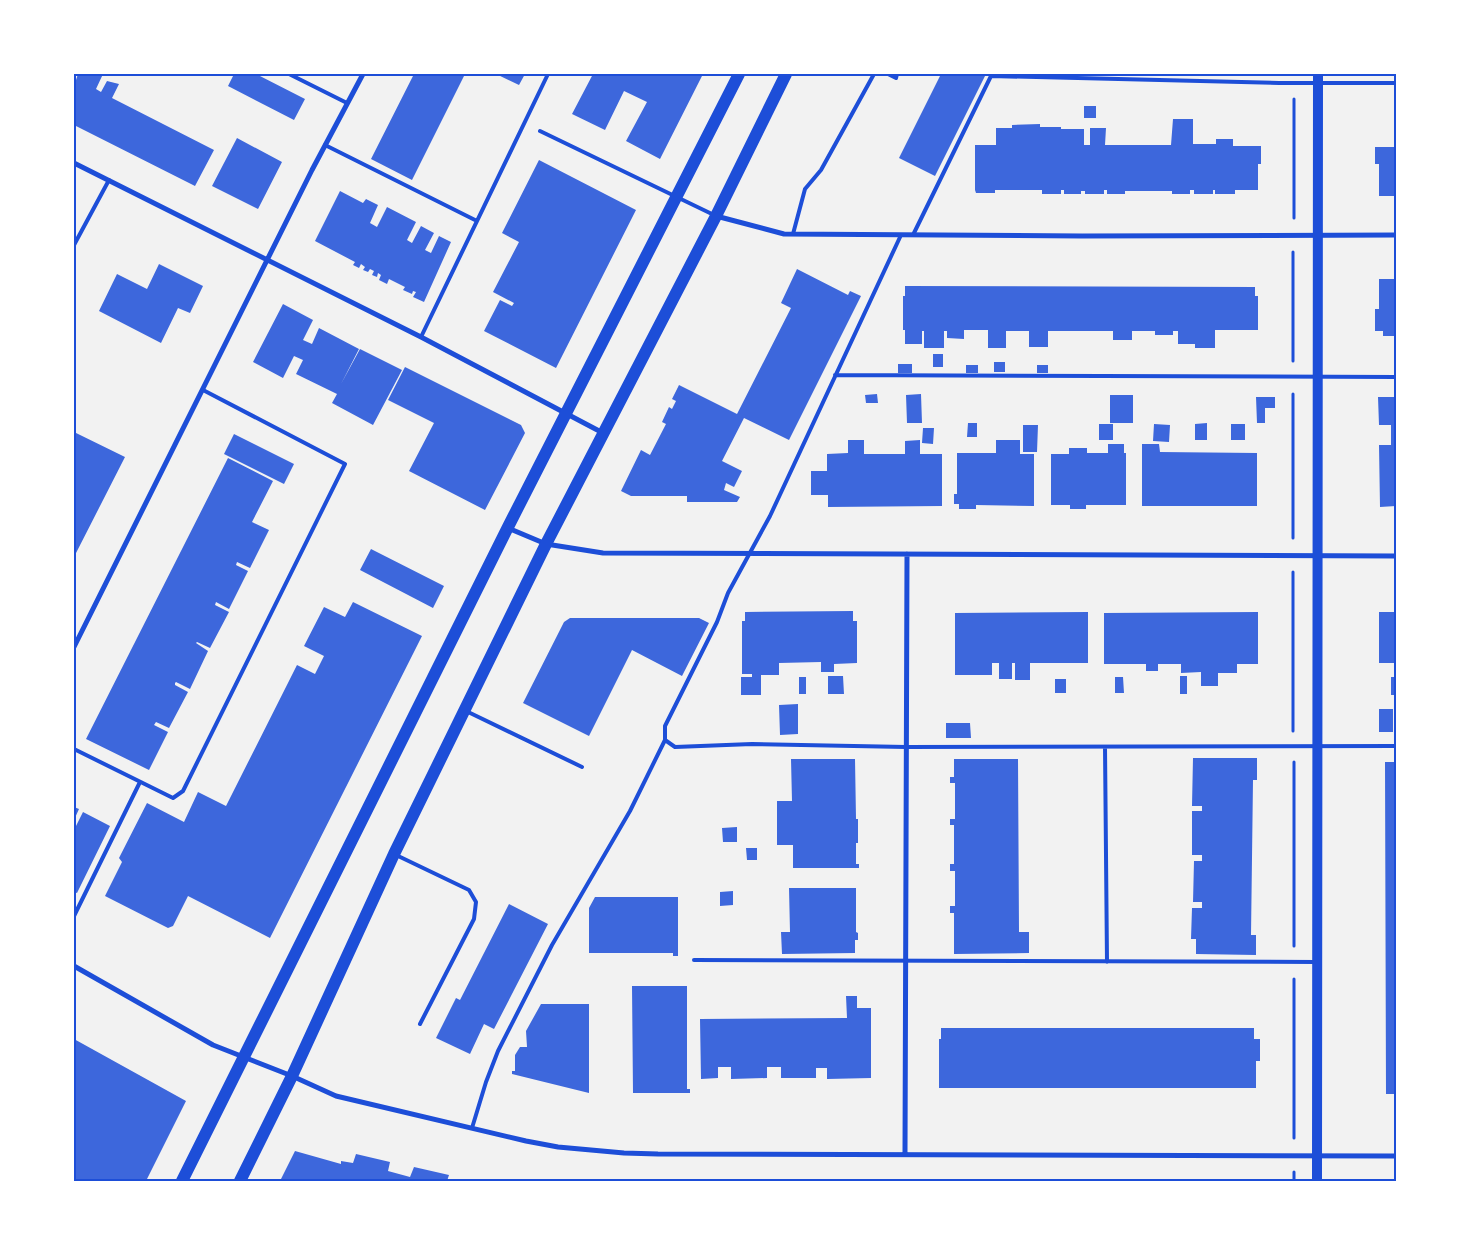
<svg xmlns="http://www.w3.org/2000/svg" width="1470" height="1255" viewBox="0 0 1470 1255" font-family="'Varela Round',sans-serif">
	<rect width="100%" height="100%" fill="#f2f2f2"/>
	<!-- building -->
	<path fill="#3d67dc" d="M78,74H103L96,89L101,92L107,81L119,84L112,98L214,150L195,186L74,125V86Z
		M234,74H256L305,99L294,120L228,86Z
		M414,74H465L412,180L371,159Z
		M496,74H525L519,85Z
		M593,74H703L660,159L626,141L647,102L624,91L605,130L572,114Z
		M941,74H986L935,176L899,158Z
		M1084,106H1096V118H1084Z
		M1173,119H1193V144H1216V139H1233V146H1261V164H1258V190H1235V194H1215V190H1213V194H1194V190H1190V194H1172V191H1125V194H1107V190H1104V194H1085V191H1081V194H1064V190H1061V194H1042V190H995V193H976L975,190V145H996V128H1012V125L1040,124V127H1061V129H1084V145H1090V128H1106L1105,145H1171Z
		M237,138L282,162L258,209L212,186Z
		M1375,147H1396V196H1379V164H1375Z
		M539,160L636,210L556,368L484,331L500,300L512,306L514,303L493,292L519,242L502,233Z
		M340,191L363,203L366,199L378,205L370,223L377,227L387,207L416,222L407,240L412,243L421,226L434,233L425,250L431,253L439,236L451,242L424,302L413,297L416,292L413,291L412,294L403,290L405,287L389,279L387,284L379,280L381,275L378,273L377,277L372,275L374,271L370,269L368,272L363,270L365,267L361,264L359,268L353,265L355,262L315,241Z
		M159,264L203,286L190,313L178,308L161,343L99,311L117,274L147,289Z
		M797,269L848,295L850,291L861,296L789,440L744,418L722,461L742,471L734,487L726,483L724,490L740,497L737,502H687V496H631L621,491L641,450L650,455L666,424L662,422L669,407L672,409L676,401L672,399L679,385L737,414L791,308L781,303Z
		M1379,279H1396V336H1383V331H1375V309H1379Z
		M905,286L1255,287V296H1258V330H1215V348H1195V344H1178V331H1173V335H1155V331H1132V340H1113V331H1048V347H1029V331H1006V348H988V330H964V339L947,338V331H944V348H924V331H922V344H905V330H903V296H905Z
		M283,304L313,320L303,340L312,344L319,328L359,349L341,384L360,349L402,370L373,425L332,403L337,394L296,374L303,360L294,356L283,378L253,362Z
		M933,354H943V367H933Z
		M994,362H1005V372H994Z
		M898,364H912V373H898Z
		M966,365H978V373H966Z
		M1037,365H1048V373H1037Z
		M405,367L521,425L525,433L485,510L409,471L434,423L388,400Z
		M877,394L878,403H866L865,395Z
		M921,394L922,423H907L906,395Z
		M1110,395H1133V423H1110Z
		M1256,397H1275V408H1265V423H1257Z
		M1378,397H1396V506L1380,507L1379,445H1391V425H1379Z
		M968,423H977V437H967Z
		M1207,423V440H1195V424Z
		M1099,424H1113V440H1099Z
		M1154,424L1170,425L1169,442L1153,441Z
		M1231,424H1245V440H1231Z
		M1023,425H1038L1037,452H1023Z
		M923,428H934L933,444L922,443Z
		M74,432L125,457L74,557Z
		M234,434L294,464L284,484L224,454Z
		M848,440H864V454H905V441L920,440V454H942V506L828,507V495H811V471H827V454L848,453Z
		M996,440H1020V454H1034V506L976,505V509H959V504H954V494H957V453H996Z
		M1108,444H1124V453H1126V505H1086V509H1070V505H1051V454H1069V448H1087V453H1108Z
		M1142,444H1159L1160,452L1257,453V506H1142Z
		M228,458L273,481L252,522L269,530L250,568L237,562L236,565L248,571L229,609L216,602L215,605L229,612L210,648L197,642L196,643L208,651L190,689L176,682L175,683V685L188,692L169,728L156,722L154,725L168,732L149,770L86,739Z
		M371,549L444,586L433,608L360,570Z
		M353,602L422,636L270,938L188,896L173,926L168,928L105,896L122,862L119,858L147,803L184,822L198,792L226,806L297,665L315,674L324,656L304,646L324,607L345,617Z
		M853,611V621H857V663L834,664V672H821V662L779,663V675H761V695H741V677H752V674H742V621H745V612Z
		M1088,612V663H1030V680H1015V663H1012V679H999V663H992V675H955V613Z
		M1258,612V664H1237V673H1218V686H1201V672L1181,673V664H1158V671H1146V664H1104V613Z
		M1379,612H1396V663H1379Z
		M570,618H699L709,623L682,676L632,650L589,736L523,703L564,622Z
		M828,676H843L844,694H828Z
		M1180,676H1187V694H1180Z
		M799,677H806V694H799Z
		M1115,677H1123L1124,693H1115Z
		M1391,677H1396V695H1391Z
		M1055,679H1066V693H1055Z
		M798,704V734L780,735L779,705Z
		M1379,709H1393V732H1379Z
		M946,723H970L971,738H946Z
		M1193,758H1257V780H1253L1251,935H1256V955L1196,954V939H1191L1192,908H1202V902H1193L1194,861H1202V855H1192V811H1202V806H1192Z
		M791,759H855L856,819H858V843H856V864H859V868H793V845H777V801H792Z
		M954,759H1018L1019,932H1029V953L954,954V913H950V906H955V871H950V864H954V825H950V819H955V783H950V777H954Z
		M1385,762H1396V1094H1386Z
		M74,807L79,809L74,820Z
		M83,812L110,826L77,893L74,892V830Z
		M737,827V842H723L722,828Z
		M746,848H757V860H747Z
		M789,888H856V932L858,933V940H855V953L782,954L781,932H790Z
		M733,891V905L720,906V892Z
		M595,897H678V956H673V953H589V908Z
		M509,904L548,924L494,1029L484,1024L470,1054L436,1038L456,998L460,1000Z
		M632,986H687V1089H690V1093H633Z
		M846,996H857V1008H871V1078L827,1079V1068H816V1078H781V1067H767V1078L731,1079V1067H718V1078L701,1079L700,1019L847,1018Z
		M541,1004H589V1093L512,1074V1071H515V1055L520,1047H527L526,1031Z
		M941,1028H1254V1039H1260V1061H1256V1088H939V1039H941Z
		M74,1039L186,1101L146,1181H74Z
		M295,1151L341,1164V1161L353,1163L356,1154L390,1162L388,1171L410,1177L414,1167L449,1175L447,1181H280Z"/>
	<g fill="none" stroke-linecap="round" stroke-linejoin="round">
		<!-- path -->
		<path stroke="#1d4ed8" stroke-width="3" d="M1294,218V99
			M1293,252V361
			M1293,394V538
			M1293,572V731
			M1294,762V946
			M1294,979V1138
			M1294,1172V1181"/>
		<!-- service -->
		<path stroke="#1d4ed8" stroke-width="4" d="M289,74L347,103
			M888,74L896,78L897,74
			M991,76L1279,83H1396
			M540,131L714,215
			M325,145L477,221
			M793,234L805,189L821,170L874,74
			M901,235L770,516L728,593L717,622L665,726V740L675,747L752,744L906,747L1396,746
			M913,235L991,76
			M74,245L109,180
			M421,337L548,74
			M835,375L1396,377
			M466,711L582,767
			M1105,747L1107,962
			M74,749L173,798L183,791L345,464L203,390
			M396,855L469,890L476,902L474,919L420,1024
			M74,916L140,782
			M694,960L1316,962
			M472,1128L486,1082L498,1051L552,945L630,811L665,740"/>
		<!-- minor -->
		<path stroke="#1d4ed8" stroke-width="5" d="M74,163L421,337L603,433
			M716,216L784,234L1082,236L1396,235
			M508,528L546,544L603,553L1396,556
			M74,647L312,170L363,74
			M74,966L213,1045L292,1076L336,1096L526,1141L558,1147L624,1153L658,1154L1396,1156
			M905,1154L907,554"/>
		<!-- secondary -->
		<path stroke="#1d4ed8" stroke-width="10" d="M1317,1181L1318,74"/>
		<!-- primary -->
		<path stroke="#1d4ed8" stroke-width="12" d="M182,1181L508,527L739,74
			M240,1181L292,1076L394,854L546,544L716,216L786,74"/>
	</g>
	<!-- border -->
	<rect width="1470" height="1255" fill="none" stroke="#ffffff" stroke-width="150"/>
	<rect x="75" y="75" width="1320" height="1105" fill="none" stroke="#1d4ed8" stroke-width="2"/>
</svg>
